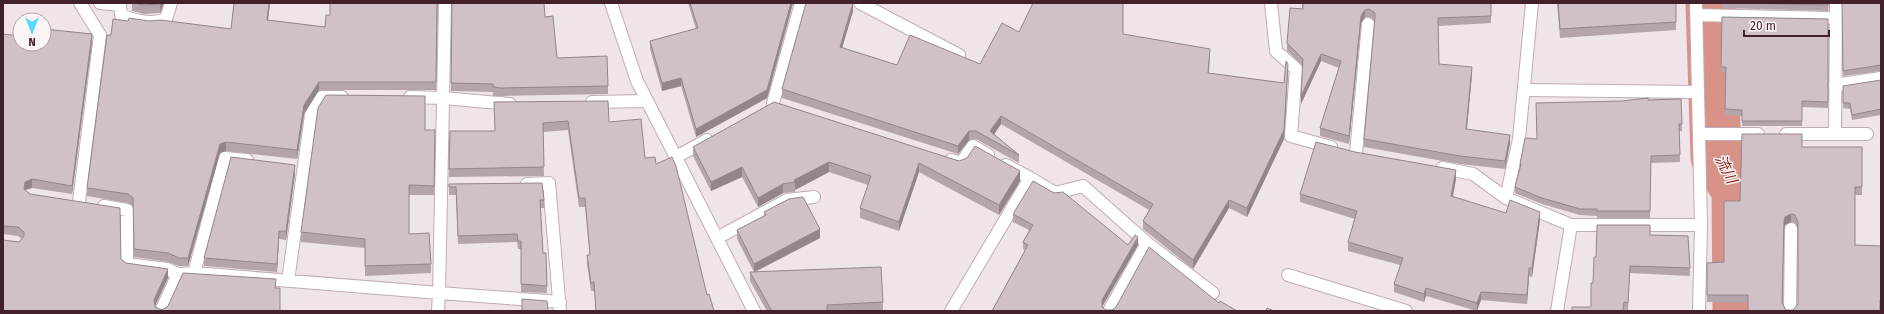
<svg xmlns="http://www.w3.org/2000/svg" width="1884" height="314" viewBox="0 0 1884 314" font-family="'Fira Sans','Noto Sans JP',sans-serif">
	<rect width="100%" height="100%" fill="#efe4e9"/>
	<g fill="none" stroke-linecap="round" stroke-linejoin="round">
		<!-- river -->
		<path stroke="#d89288" stroke-width="51" d="M1711,3L1716,157L1737,190L1738,311"/>
		<defs>
			<path id="lane" d="M1524,90L1698,92
				M443,98L510,104
				M592,102L647,101
				M717,238L787,200L814,197"/>
			<path id="street" d="M100,3L120,5L121,15C134,21 153,25 166,19L171,3
				M611,3L637,81L754,311
				M860,3L959,55
				M1271,3L1276,51L1296,69L1291,136L1331,147
				M1696,3L1701,225L1699,311
				M1697,15L1827,18
				M1835,85L1881,78
				M410,97L443,98
				M773,103L801,3
				M1699,134H1758
				M1786,134H1867
				M1835,134L1836,3
				M1356,153L1368,24
				M676,157L707,140
				M951,160L961,163L973,146L988,155
				M1006,165L1030,178
				M1442,168L1473,174L1506,198L1571,225H1701
				M527,184L549,183L560,311
				M1506,198L1519,139L1532,3
				M79,202L100,35L80,3
				M104,206L127,210V264L167,269L178,274
				M194,273L225,158L247,160
				M1288,275L1406,311
				M288,281L311,115L322,97H342
				M161,311L178,274L194,273L439,293L445,3
				M438,311L439,293L560,302
				M951,311L1030,178L1055,193L1083,186L1147,243L1213,293
				M1109,311L1147,243
				M1557,311L1571,225
				M1790,311L1791,229"/>
		</defs>
		<!-- lane casing -->
		<use href="#lane" stroke="#bfadb4" stroke-width="14"/>
		<!-- street casing -->
		<use href="#street" stroke="#bfadb4" stroke-width="14"/>
		<!-- lane -->
		<use href="#lane" stroke="#fff" stroke-width="12"/>
		<!-- street -->
		<use href="#street" stroke="#fff" stroke-width="12"/>
	</g>
	<!-- wall -->
	<path fill="#b3a5ab" fill-rule="evenodd" d="M132,3H164L160,13L144,14L132,11Z
		M234,3H270L268,20L325,27L330,15L438,3L436,90H319L304,114L297,159L226,151L220,153L188,266H179L168,262L134,257L133,206L128,203L87,196V188L111,35L128,21H149L231,29Z
		M452,3L545,17L557,58L608,86V94L501,96H493V92L451,91Z
		M688,3H793L767,98L696,137L681,86L662,91L650,49V41L696,29Z
		M1302,3H1491V23L1438,26L1439,64L1472,74L1467,129L1510,143L1505,169L1460,164L1364,147V139L1375,22V21L1369,17H1365L1361,23L1349,144L1320,136V128L1339,68L1321,61L1301,104L1303,66L1287,51V43L1302,9Z
		M1557,3H1676V30L1560,38Z
		M1719,3H1829L1828,11L1722,8V4H1719Z
		M1842,3H1881V71L1843,76Z
		M853,11L842,48L897,65L980,64L1019,32L1123,34L1210,57L1209,73L1284,83L1288,72L1284,139L1247,217L1229,208L1193,269L1143,229V221L1149,210L1001,124L994,134L1019,155V163L976,139L969,140L958,154L782,98V89Z
		M1722,17L1828,19V108L1802,107V126H1742V116L1725,115L1726,73L1721,72Z
		M3,34L20,44L92,42L72,194L32,188L25,190L30,194L126,263L168,278L155,306V307L162,310L276,288L280,311H3L19,242L22,239L18,236L3,234Z
		M1881,80V115L1852,120L1850,109L1843,108V86Z
		M1681,99L1682,131H1679L1680,162L1651,163L1650,218H1597V216L1580,215L1542,204L1515,193V187L1520,170V164L1536,139L1648,100Z
		M494,102L609,122L645,158L656,164L707,295L714,311H596L594,291H591L587,264V255H590L585,207H579L568,130L543,132L544,176L449,177L450,131H495Z
		M774,102L1020,181L999,215L919,172L899,231L860,218V208L868,185L829,172L795,190V192L783,193L758,207L742,177L711,191L693,156V147Z
		M425,130H435L434,195H409V234L431,264V273L365,276V248L301,242V232Z
		M1742,134H1802V147H1862V195H1855V245L1881,246V308H1880V311H1748V303L1707,302V263L1724,262V201H1740ZM1791,222L1795,223L1798,229V304L1793,310H1786L1783,304L1784,229L1785,225Z
		M295,174L286,240L279,239L277,272L204,266V258Z
		M1456,179L1453,197L1506,213L1540,220L1532,277L1529,276L1527,304L1481,300L1477,311L1426,296L1424,302L1394,292V284L1400,265L1348,251V242L1355,219L1300,202V194Z
		M449,184L544,200V208H540L543,253H546L547,293L521,292V249H518L517,242L458,244L456,195H449Z
		M764,212L820,238L755,272L883,302V311H767L750,281V272H754L737,239V230L764,216Z
		M1013,214L1128,245H1138L1102,307L1106,310L1219,303L1237,311H992L1025,250L1023,249V242L1029,230L1013,222Z
		M1650,235L1690,268V276L1630,273L1628,310L1591,307L1596,257Z"/>
	<!-- shaded-wall -->
	<path fill="#92868b" d="M161,3H164L160,13V4Z
		M269,3H270L267,28V20Z
		M791,3H793L767,98L696,137V129Z
		M853,3V11L840,55V47Z
		M1365,10V17L1361,23L1349,144V136L1361,16Z
		M92,34V42L72,194V186Z
		M1321,54V61L1301,104V96Z
		M1288,64L1284,139L1247,217V208L1284,130Z
		M1472,67V74L1466,137V129Z
		M681,78V86L662,91V83Z
		M319,82V90L304,114L297,159V150L304,105Z
		M1001,116V124L991,139L990,131Z
		M969,131V140L958,154V146Z
		M1510,135V143L1505,169V161Z
		M226,142V151L220,153L188,266V258L220,144Z
		M829,162V172L795,190V182L794,180Z
		M919,163V172L899,231V222Z
		M295,165V174L286,240V231Z
		M742,167V177L711,191V182Z
		M1456,170V179L1451,204V196Z
		M1020,171V181L999,215V205Z
		M32,179V188L25,190L24,189L25,182Z
		M783,184V193L758,207V198Z
		M1229,200V208L1193,269V260Z
		M1540,212V220L1532,277V268Z
		M1791,214V222L1785,225L1784,229V221L1785,217Z
		M820,229V238L754,272V264Z
		M279,231V239L277,272V264Z
		M1138,237V245L1102,307V300Z
		M1529,268V276L1527,304V295Z
		M168,269V278L154,308V300Z
		M1426,288V296L1424,302V294Z
		M1481,292V300L1477,311V303Z"/>
	<!-- building -->
	<path fill="#d0c0c7" stroke="#92868b" fill-rule="evenodd" d="M134,3H161L160,4L144,5Z
		M234,3H269L267,20L325,27L326,15H330V3H437L436,82H319L304,105L297,150L226,142L220,144L188,258H179L168,253L134,249L133,198L128,194L87,188L107,35H111L113,19L128,21L129,18L149,21L161,20L231,29Z
		M452,3H544L545,17L553,16L557,58L607,56L608,86L501,88L493,87V84L451,83Z
		M690,3H791L767,90L696,129L681,78L662,83L650,41L698,28Z
		M806,3H853L840,47L897,65L910,35L980,64L1002,23L1019,32L1033,3H1123V34L1210,49L1208,73L1284,83L1286,61L1288,64L1284,130L1247,208L1229,200L1193,260L1143,221L1153,204L1001,116L990,131L1019,155L976,131H969L958,146L782,89Z
		M1303,3H1491V16L1438,18L1439,64L1472,67L1466,129L1510,135L1505,161L1460,156L1364,139L1375,17V13L1369,9L1365,10L1361,16L1349,136L1320,128L1341,61L1321,54L1301,96L1303,59L1287,43L1290,8L1303,9Z
		M1558,3H1676V22L1560,29Z
		M1746,3H1828V5Z
		M1842,3H1881V65L1843,71Z
		M1722,17L1828,19V102L1802,101V121H1742V110L1725,109L1726,67H1721Z
		M44,29L92,34L72,186L32,179L25,182L24,189L30,194L120,208L121,259L126,263L168,269L154,300L155,307L162,310L168,306L183,273L276,279L275,288H280V311H3V240L19,242L24,236V232L18,227L3,226V34L20,36V44H44Z
		M1881,80V109L1852,115L1850,103H1843V86Z
		M326,95L425,96V130H435L434,186L409,185V234L429,233L431,264L365,266V239L301,232L318,108Z
		M1648,98V100L1681,99L1682,124H1679L1680,155L1651,156L1650,211H1597V209H1580L1542,198L1515,187L1521,164H1520L1525,138L1537,139L1536,103L1622,101Z
		M608,101L609,122L641,119L645,158L655,157L656,164L672,157L676,166L707,295L709,294L714,311H596L594,282L591,283L587,255H590L585,198H579L568,121L543,123L544,167L449,169L450,131H495L494,102Z
		M774,102L959,161L967,158L975,146L1020,171L999,205L919,163L899,222L860,208L871,176L829,162L794,180L795,182L783,184L758,198L742,167L711,182L693,147Z
		M1742,134H1802V147H1862V187H1855V245L1881,246V300H1880V311H1748V295H1707V263L1724,262V201H1740ZM1791,214L1795,215L1798,222V304L1793,310H1786L1782,303L1784,221L1785,217Z
		M1316,142L1355,152L1456,170L1451,196L1506,213L1510,200L1540,212L1532,268H1529L1527,295L1481,292L1477,303L1426,288L1424,294L1394,284L1403,258L1348,242L1357,211L1300,194Z
		M231,157L295,165L286,231H279L277,264L204,258Z
		M1033,181L1054,193L1063,192L1128,245L1135,235L1138,237L1102,300V307L1106,310H1112L1116,307L1149,247L1219,303L1220,301L1237,311H992L1028,245L1023,242L1033,225L1013,214Z
		M542,183L544,200H540L543,253H546L547,286L521,284V241H518L517,234L458,236L456,187H449V184Z
		M803,197L820,229L754,264L737,230L766,215L764,212L789,199Z
		M1597,225H1650V235L1688,236L1690,268L1630,266L1628,303L1624,302L1623,311H1572V307H1591V283H1593L1594,257H1596Z
		M881,267L883,302L827,305V311H772L750,272Z
		M522,299L547,301L548,311H522Z
		M1267,308L1274,311H1266Z"/>
	<g text-anchor="middle" dominant-baseline="central" stroke-width="3" stroke-linejoin="round" paint-order="stroke">
		<!-- water labels -->
		<g font-size="15" font-style="italic" fill="#852515" stroke="#fbf5f8">
			<text transform="translate(1726 169) rotate(63)">流川</text>
		</g>
	</g>
	<!-- border -->
	<rect width="1884" height="314" fill="none" stroke="#43212b" stroke-width="8"/>
	<!-- north arrow -->
	<g transform="translate(32 32) rotate(180)"><circle r="19" fill="#fbf5f8" stroke="#b1a0a6"/>
	<path d="M0-3L7 15L0 10L-7 15Z" fill="#53d8fe"/>
	<text y="-6" font-size="11" font-weight="bold" text-anchor="middle" fill="#43212b">N</text>
	</g>
	<!-- scale -->
	<path d="M1744 30v6h85v-6" fill="none" stroke="#43212b" stroke-width="2"/>
	<text x="1750" y="30" font-size="12" fill="#43212b" stroke="#fbf5f8" stroke-width="3" paint-order="stroke">20 m</text>
</svg>
